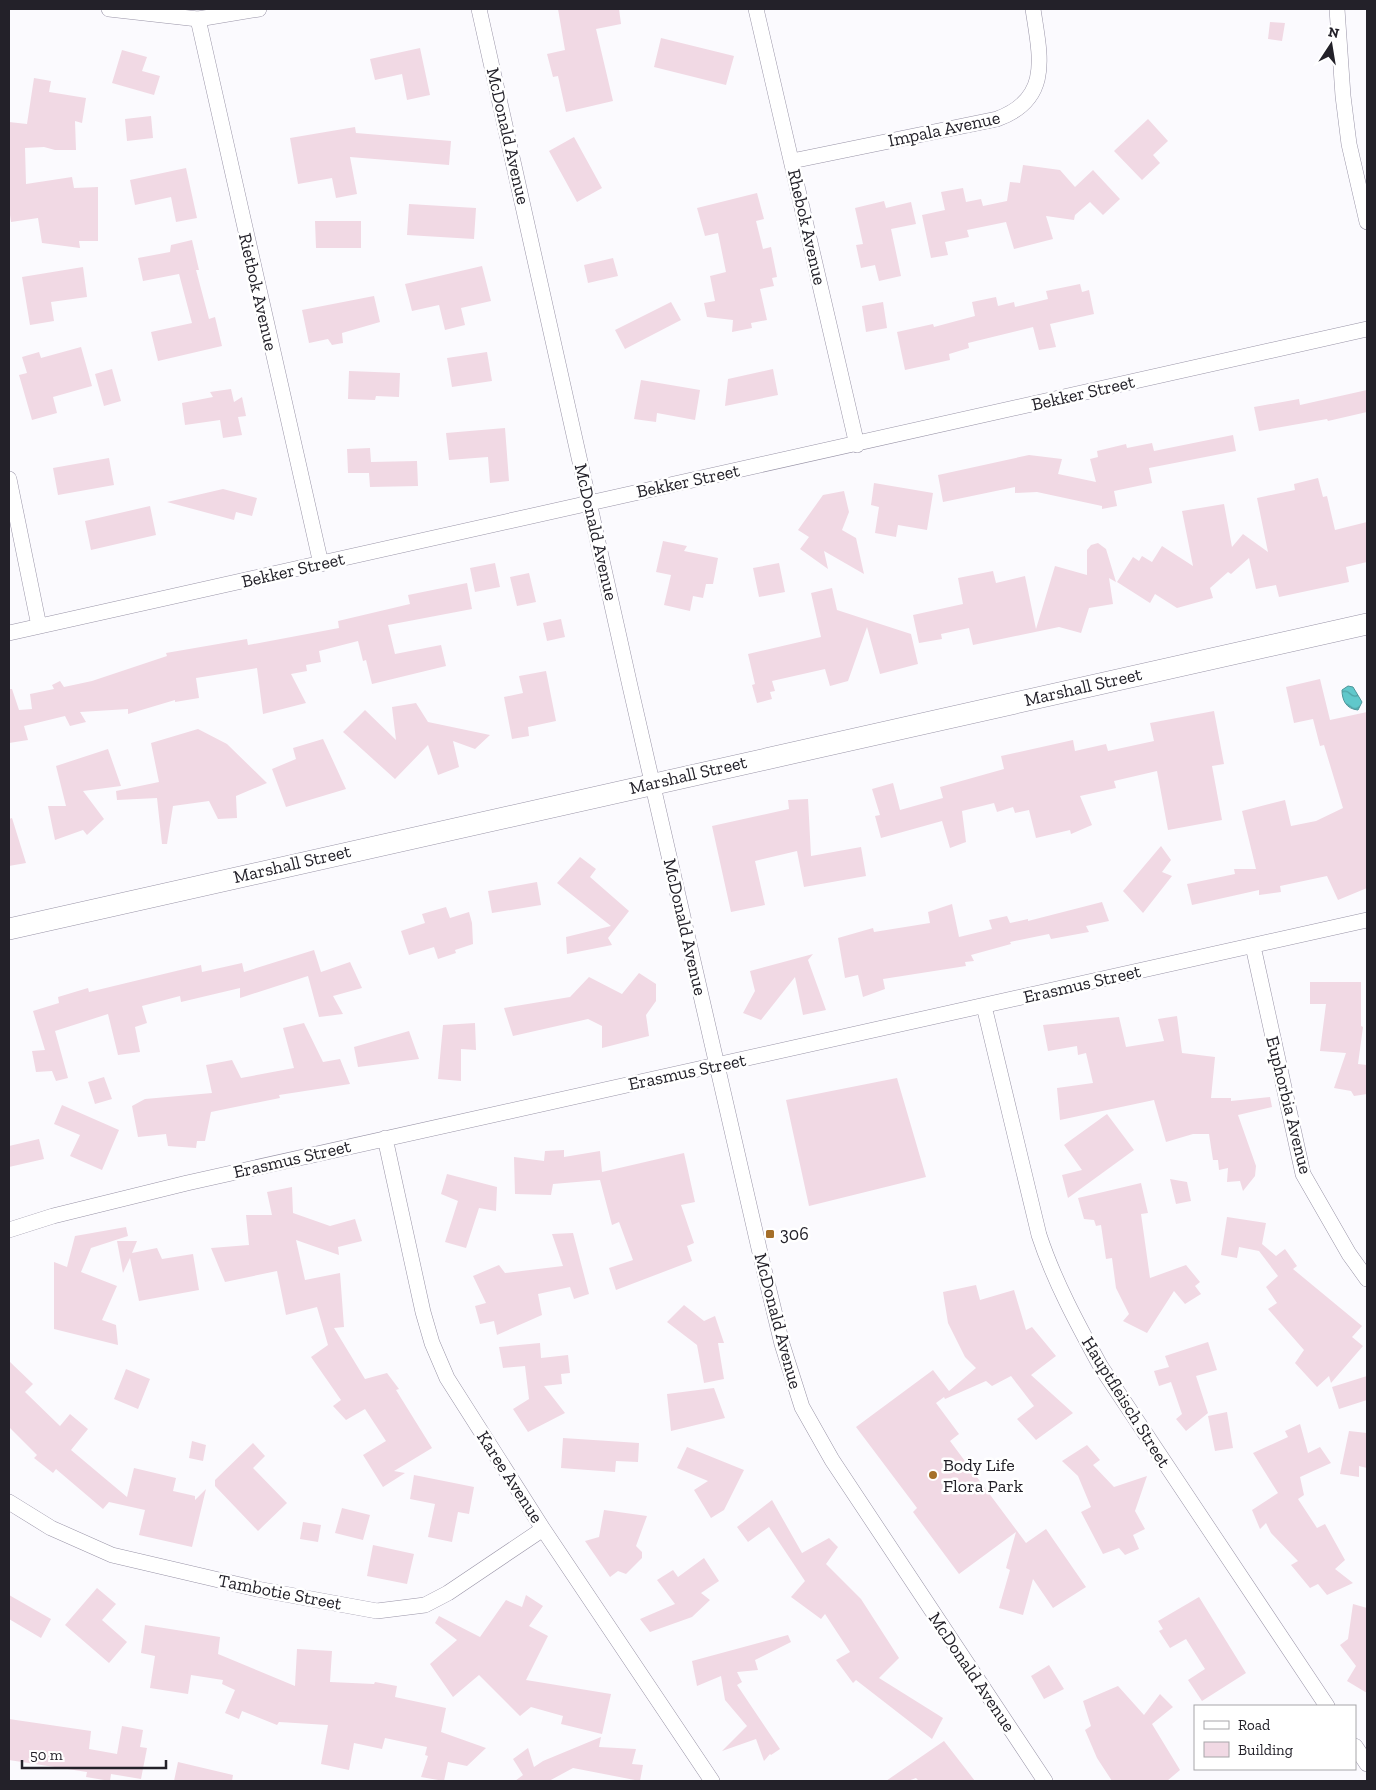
<svg xmlns="http://www.w3.org/2000/svg" width="1376" height="1790" viewBox="0 0 1376 1790" font-family="'Zilla Slab',serif">
	<defs>
		<pattern id="water-waves" width="16" height="10" patternUnits="userSpaceOnUse" patternTransform="scale(1.25)"><rect width="16" height="10" fill="#60c8cb"/><path d="M0 5q4-4 8 0t8 0" fill="none" stroke="#4fa2a5"/></pattern>
	</defs>
	<rect width="100%" height="100%" fill="#fbfafe"/>
	<!-- water -->
	<path fill="url(#water-waves)" stroke="#4e969a" d="M1348,686L1353,687L1362,702L1358,710C1346,709 1342,700 1342,690Z"/>
	<!-- building -->
	<path fill="#f1d9e4" d="M558,9H619L621,24L596,29L613,101L566,112L558,76L553,77L547,54L565,50Z
		M1270,22L1285,23L1282,41L1268,39Z
		M661,38L734,56L726,85L654,67Z
		M420,48L430,95L407,100L402,74L375,80L370,59Z
		M122,50L147,57L142,71L160,76L154,95L112,83Z
		M34,78L51,81L49,92L86,98L82,123L75,121L76,150H55L44,147L25,148L26,184L72,177L74,188L98,187V241H79L80,248L42,243L38,218L11,222L9,208V122L27,124Z
		M151,116L153,138L127,141L125,119Z
		M1148,119L1168,141L1153,155L1160,163L1142,180L1114,151Z
		M355,127L356,133L451,141L449,165L350,157L357,194L336,198L332,178L298,184L290,138Z
		M574,137L602,188L577,202L549,151Z
		M1023,165L1060,170L1075,187L1093,170L1120,199L1103,215L1090,202L1075,215L1074,220L1046,216L1053,239L1014,249L1006,222L967,230L969,237L945,242L948,255L931,258L922,215L945,210L941,192L963,188L966,202L981,199L983,206L1007,201L1010,182L1020,183Z
		M186,168L197,218L176,222L171,197L135,205L130,180Z
		M757,193L764,219L756,221L763,249L771,247L777,277L772,278L774,286L760,289L767,320L751,323L752,328L732,332L733,320L707,317L704,303L715,301L710,276L726,272L718,233L705,236L697,208Z
		M884,201L886,208L911,202L916,224L891,229L901,276L879,281L875,265L861,268L856,245L863,244L855,208Z
		M409,204L476,208L474,239L407,235Z
		M315,221H361V248H316Z
		M192,240L199,270H196L209,319L215,317L222,346L158,361L151,332L192,323L179,274L143,281L138,258L170,252L171,245Z
		M613,258L618,276L588,283L584,265Z
		M482,266L491,301L461,308L465,325L445,330L439,305L412,311L405,284Z
		M83,267L87,297L51,302L54,321L30,325L22,277Z
		M1080,284L1082,292L1089,290L1094,314L1050,324L1056,347L1039,350L1033,327L968,343L969,348L949,354L950,360L905,370L897,332L933,324L934,327L975,316L972,302L996,297L998,306L1014,302L1015,307L1048,299L1046,291Z
		M374,296L380,322L342,333L343,343L332,345L328,339L309,343L302,310Z
		M671,302L681,320L625,349L615,330Z
		M883,302L887,328L866,332L862,306Z
		M81,347L92,386L53,397L57,413L32,420L19,375L27,373L22,357L39,352L41,358Z
		M487,352L492,381L452,387L447,358Z
		M112,369L121,401L104,406L95,374Z
		M773,369L778,395L725,406L728,379Z
		M349,371L400,373L399,397L376,396L375,400L348,399Z
		M641,380L700,390L695,420L657,413L656,422L634,419Z
		M231,389L234,402L242,397L246,416L238,417L242,435L223,438L220,420L185,425L182,403L213,397L210,392Z
		M1367,390V412L1328,421L1327,419L1259,431L1254,407L1299,399L1300,405Z
		M505,428L509,481L490,483L488,457L449,460L446,433Z
		M1233,435L1236,451L1149,468L1152,483L1114,491L1117,506L1102,509V506L1037,492L1015,493V487L943,502L938,475L1029,455L1062,459L1058,474L1096,482L1090,459L1098,457L1097,451L1126,444L1127,448L1152,443L1154,451Z
		M370,448L371,462L417,461L418,486L370,487L369,473H348L347,449Z
		M109,458L114,485L58,495L53,468Z
		M1318,478L1323,497L1327,496L1335,530L1367,522V562L1346,567L1349,582L1279,597L1276,585L1256,589L1249,558L1231,574L1228,572L1210,588L1213,598L1177,608L1155,594L1150,603L1117,582L1133,557L1139,561L1142,556L1152,562L1162,546L1193,566L1182,511L1224,504L1232,547L1243,534L1268,552L1257,498L1295,490L1294,484Z
		M874,483L933,493L927,530L898,525L896,537L875,533L879,507L871,505Z
		M223,489L257,498L252,516L236,512L234,520L167,502Z
		M844,491L849,512L842,530L856,538L864,574L824,551L828,569L800,549L809,537L798,530L823,495Z
		M150,506L156,535L91,550L85,521Z
		M663,541L687,546L684,551L718,558L713,584H706L703,598L693,596L690,611L664,605L671,575L656,572Z
		M1098,543L1106,549L1116,582L1109,578L1113,604L1089,608L1081,633L1059,627L973,645L969,628L941,634L942,639L919,643L913,615L963,604L958,578L993,571L996,583L1025,576L1036,629L1055,566L1087,575V550L1091,545Z
		M495,563L500,587L475,592L470,568Z
		M779,563L785,592L759,597L753,568Z
		M529,573L536,602L517,606L510,577Z
		M467,583L472,609L388,625L395,654L441,645L446,666L372,684L366,660L363,661L358,641L319,651L321,662L306,665L307,671L291,674L306,703L263,714L257,668L196,678L199,698L175,702V700L128,714V709L80,712L86,722L70,726L65,716L24,726L28,740L9,743V689H12L19,710L32,709L30,694L54,689L52,685L60,681L64,687L92,681L167,656L166,653L247,639L248,645L339,628L338,621L410,604L408,595Z
		M832,588L837,610L911,634L918,664L880,674L867,627L848,681L830,686L825,669L772,681L775,691L770,692L772,699L757,703L752,685L755,684L748,654L821,637L811,593Z
		M561,619L565,637L547,641L543,623Z
		M546,671L556,721L528,727L529,736L512,739L504,697L523,693L519,676Z
		M1320,679L1330,720L1367,712V888L1338,900L1327,876L1280,886L1281,892L1259,895V890L1192,905L1187,884L1235,874L1234,869H1256L1242,811L1285,800L1291,826L1316,821L1343,808L1324,745L1320,746L1313,719L1294,723L1286,687Z
		M416,703L428,722L490,735L475,749L453,741L459,767L438,775L428,745L395,779L343,732L365,710L396,740L392,707Z
		M1214,711L1224,764L1212,766L1222,820L1168,830L1157,771L1114,781L1116,788L1080,796L1092,825L1071,834L1070,830L1036,838L1029,810L1015,813L1013,807L997,812L994,803L962,811L966,842L950,848L942,821L881,838L875,816L880,815L872,789L893,783L900,810L943,798L940,787L1004,769L1001,756L1073,740L1075,751L1106,744L1108,751L1154,741L1150,723Z
		M198,729L227,744L267,783L236,796L237,818L218,819L209,801L173,806L167,844H162L157,798L117,800L116,791L159,782L151,743Z
		M323,739L346,789L286,807L272,769L296,759L293,748Z
		M108,749L121,786L83,791L104,819L87,835L83,830L55,840L48,806H66L56,766Z
		M808,799L811,856L861,847L866,876L804,887L797,851L755,861L765,905L731,912L712,826L789,809L788,800Z
		M12,818L26,863L9,866V819Z
		M1161,846L1171,860L1162,872L1172,876L1143,913L1123,891Z
		M580,857L596,869L590,877L629,911L608,938L612,945L567,954L566,937L611,926L557,883Z
		M537,882L541,905L492,913L488,891Z
		M1102,902L1109,921L1086,926L1089,932L1051,939L1049,934L1010,942L1011,944L971,955L974,961L965,962L966,966L883,979L885,989L863,997L858,975L845,978L838,938L873,928L874,932L930,923L928,912L952,904L959,937L992,929L989,920L1007,916L1010,923L1028,919V921Z
		M446,907L450,918L469,912L472,923L473,944L455,950L456,953L438,959L434,947L409,955L401,931L425,923L422,914Z
		M314,950L321,972L350,962L362,988L333,996L343,1014L319,1017L308,976L240,998V988L181,1002L180,996L142,1006L147,1023L135,1027L140,1052L118,1055L108,1014L55,1031L68,1078L56,1081L52,1071L36,1072L32,1051L45,1050L33,1011L59,1003L58,997L88,988L89,992L201,965L202,972L242,963L244,972Z
		M813,954L808,960L826,1010L803,1015L795,977L761,1020L743,1013L755,991L750,971Z
		M639,973L656,984V1001L646,1015L649,1036L602,1048V1026L588,1019L513,1036L504,1008L570,997L589,977L622,994Z
		M1310,982H1361V1026L1363,1027L1358,1064L1367,1065V1094L1354,1096L1351,1091L1334,1088L1346,1053L1320,1051L1326,1004H1310Z
		M1177,1016L1182,1053L1215,1057L1211,1098H1231V1101L1270,1097L1272,1107L1238,1115L1256,1166L1255,1176L1243,1191L1240,1181L1227,1182L1228,1168L1219,1170L1218,1160H1213L1209,1134H1193L1166,1142L1154,1100L1060,1120L1057,1088L1093,1083L1086,1053L1078,1055L1077,1046L1048,1051L1043,1025L1119,1017L1126,1047L1164,1041L1158,1019Z
		M304,1023L323,1062L340,1059L350,1084L279,1095L280,1098L211,1112L205,1141H197L196,1148L168,1146L166,1134L138,1137L132,1106L145,1099L212,1093L206,1065L232,1060L241,1078L294,1068L283,1028Z
		M475,1023L476,1050L461,1049V1081L438,1079L443,1025Z
		M409,1031L419,1059L358,1067L354,1047Z
		M104,1077L112,1099L95,1104L88,1082Z
		M897,1078L926,1177L809,1206L786,1100Z
		M62,1105L119,1130L102,1170L70,1156L80,1135L54,1124Z
		M1107,1114L1134,1150L1068,1198L1062,1175L1082,1170L1064,1145Z
		M39,1139L44,1159L9,1167V1146Z
		M564,1150V1157L600,1151L602,1172L684,1153L695,1202L681,1205L694,1243L687,1246L692,1261L616,1290L609,1268L633,1260L619,1222L612,1225L600,1180L553,1184L551,1195L515,1194L514,1157L544,1161L545,1151Z
		M447,1174L497,1187L496,1211L479,1208L466,1248L445,1242L458,1201L441,1194Z
		M1170,1179L1187,1182L1191,1201L1176,1204Z
		M1141,1183L1148,1213L1141,1214L1150,1278L1186,1265L1200,1282L1195,1286L1201,1294L1185,1304L1174,1291L1147,1333L1123,1321L1129,1314L1116,1288L1112,1258L1106,1259L1101,1225L1096,1226L1094,1220L1084,1219L1078,1198Z
		M292,1187L293,1213L330,1226L355,1219L362,1241L338,1247L339,1255L296,1240L305,1280L340,1273L344,1327L334,1328L365,1379L387,1373L399,1389L396,1390L432,1448L394,1471L405,1473L383,1487L363,1455L386,1441L365,1409L346,1420L333,1406L341,1400L311,1357L328,1345L317,1307L286,1315L277,1271L225,1282L211,1248L249,1245L246,1215H272L267,1192Z
		M1227,1217L1266,1223L1262,1244L1276,1256L1285,1249L1297,1266L1293,1269L1362,1326L1352,1337L1363,1346L1331,1383L1329,1376L1317,1387L1295,1363L1304,1350L1268,1309L1277,1303L1266,1287L1278,1276L1259,1251L1239,1247L1237,1258L1221,1255Z
		M126,1227L128,1236L91,1248L81,1272L117,1286L102,1320L116,1325L118,1345L54,1329V1262L67,1267L75,1236Z
		M573,1233L589,1294L574,1299L570,1287L538,1294L542,1315L497,1335L494,1321L480,1324L475,1306L486,1303L473,1276L499,1265L505,1273L563,1266L552,1234Z
		M117,1241H137L132,1253L157,1248L162,1259L193,1254L199,1290L139,1301L130,1258L123,1273Z
		M976,1285L980,1300L1014,1290L1026,1330L1032,1327L1056,1356L1031,1375L1073,1413L1036,1440L1017,1419L1034,1406L1011,1376L992,1386L986,1381L945,1399L944,1397L936,1403L959,1434L950,1441L1026,1543L1046,1529L1086,1587L1053,1608L1033,1579L1023,1615L999,1608L1010,1570L1006,1568L1016,1532L959,1574L913,1512L917,1508L856,1427L933,1370L949,1391L976,1368L965,1357L948,1323L943,1292Z
		M684,1305L704,1321L715,1316L724,1343H718L724,1379L704,1383L697,1345L667,1322Z
		M1208,1342L1217,1370L1196,1376L1208,1413L1186,1431L1176,1419L1182,1414L1171,1382L1159,1386L1154,1371L1169,1367L1165,1356Z
		M540,1343L541,1358L568,1355L570,1373L561,1374L562,1384L544,1386L565,1413L528,1432L513,1409L529,1399L525,1366L503,1368L499,1347Z
		M9,1361L33,1384L25,1392L60,1426L70,1414L88,1429L71,1450L127,1497L134,1468L176,1478L173,1491L195,1496V1500L206,1489L192,1547L139,1535L145,1510L109,1502L103,1509L56,1469L53,1473L34,1458L37,1455L9,1427Z
		M126,1369L150,1379L138,1409L114,1399Z
		M1367,1376V1400L1339,1409L1332,1387Z
		M714,1388L725,1418L671,1431L667,1394Z
		M1227,1412L1233,1448L1215,1451L1208,1416Z
		M1300,1424L1308,1453L1320,1447L1331,1463L1300,1477L1304,1495L1298,1499L1317,1528L1325,1524L1345,1560L1335,1569L1353,1583L1327,1595L1318,1584L1310,1588L1291,1565L1298,1561L1271,1533L1266,1523L1260,1529L1252,1510L1278,1493L1253,1453L1288,1437L1285,1431Z
		M1349,1431L1367,1433V1468L1359,1466V1477L1340,1474Z
		M563,1438L639,1443L638,1462L616,1461L615,1472L561,1468Z
		M192,1441L206,1445L203,1461L189,1458Z
		M253,1443L265,1456L253,1468L287,1503L258,1531L215,1486V1480Z
		M1087,1445L1100,1460L1093,1465L1114,1487L1147,1476L1135,1511L1145,1529L1133,1535L1139,1549L1125,1555L1119,1548L1103,1554L1081,1512L1091,1507L1078,1476L1062,1461Z
		M687,1447L744,1470L724,1510L711,1518L694,1490L708,1481L677,1468Z
		M414,1475L474,1487L469,1514L458,1512L452,1542L428,1537L435,1504L410,1499Z
		M772,1500L802,1553L829,1538L838,1547L826,1564L861,1599L899,1658L879,1678L943,1718L932,1739L856,1680L853,1683L836,1660L850,1652L825,1614L821,1619L791,1597L805,1581L769,1527L748,1542L737,1527Z
		M342,1508L370,1515L363,1540L335,1533Z
		M604,1510L647,1516L636,1546L642,1552V1558L626,1574L618,1571L610,1577L585,1541L599,1537Z
		M303,1522L321,1525L318,1542L300,1539Z
		M373,1545L414,1554L407,1584L367,1576Z
		M704,1558L719,1581L701,1593L710,1600L692,1617L650,1632L640,1619L675,1604L657,1580L673,1570L678,1577Z
		M97,1588L116,1604L102,1620L127,1642L109,1663L65,1625Z
		M9,1595L51,1619L41,1638L9,1619Z
		M526,1595L543,1606L529,1626L548,1636L526,1680L611,1694L602,1734L561,1724L563,1716L531,1707L520,1716L479,1675L453,1697L430,1664L457,1640L435,1623L439,1616L480,1637L506,1600L522,1607Z
		M1199,1597L1246,1673L1202,1701L1188,1680L1205,1669L1186,1639L1170,1648L1159,1631L1163,1629L1158,1621Z
		M1353,1604L1367,1608V1693L1347,1681L1356,1666L1340,1645L1348,1639Z
		M145,1625L220,1637L218,1654L295,1686L297,1649L332,1651L330,1682L374,1684L375,1682L397,1686L395,1697L446,1708L441,1732L486,1748L467,1766L448,1762L444,1781L421,1777L428,1756L425,1755L427,1747L385,1738L382,1749L354,1743L349,1770L321,1764L328,1725L279,1722L277,1725L242,1711L239,1719L225,1713L235,1690L222,1684L223,1680L191,1675L188,1694L150,1688L155,1656L141,1653Z
		M788,1635L791,1642L755,1660L758,1670L737,1672L742,1682L737,1685L780,1749L771,1755L770,1754L764,1761L756,1739L722,1751L747,1726L725,1700L721,1676L697,1686L692,1661Z
		M1049,1665L1064,1689L1044,1699L1031,1676Z
		M1118,1686L1144,1715L1160,1694L1173,1707L1152,1724L1180,1770L1167,1781H1112L1097,1758L1085,1730L1091,1726L1083,1701Z
		M9,1719L91,1731L89,1749L117,1754L122,1726L143,1730L140,1747L147,1748L141,1779L111,1774L110,1781L86,1777L87,1772L9,1760Z
		M601,1737L599,1747L636,1749L632,1764L643,1765L640,1781L573,1768L549,1781H515L523,1775L513,1759L528,1748L534,1767L543,1761Z
		M944,1741L975,1781H919L916,1778L908,1781H886Z
		M178,1762L233,1775L232,1781H174Z"/>
	<g fill="none" stroke-linecap="round" stroke-linejoin="round">
		<defs>
			<path id="street" d="M109,9L198,19L259,9
				M479,9L630,686L761,1257L782,1344L802,1407L832,1460L1045,1781
				M756,9L857,445
				M1337,9L1343,96L1349,144L1367,222
				M198,19L321,564
				M792,161L997,119C1052,99 1040,56 1033,9
				M9,479L39,626
				M9,633L1367,329
				M1253,946L1303,1174L1349,1254L1367,1279
				M984,1006L1039,1235C1054,1281 1078,1325 1101,1367L1327,1706
				M385,1138L423,1312L432,1343L447,1378L543,1529L712,1781
				M9,1230L53,1216L187,1183L1367,920
				M9,1502L51,1528L112,1555L257,1589L377,1611L425,1605L448,1593L543,1529
				M1355,1746L1367,1764"/>
			<path id="secondary" d="M9,929L1367,624"/>
		</defs>
		<!-- street casing -->
		<use href="#street" stroke="#9994a7" stroke-width="16"/>
		<!-- secondary casing -->
		<use href="#secondary" stroke="#9994a7" stroke-width="22"/>
		<!-- street -->
		<use href="#street" stroke="#fff" stroke-width="15"/>
		<!-- secondary -->
		<use href="#secondary" stroke="#fff" stroke-width="21"/>
	</g>
	<!-- markers -->
	<g fill="#a56f29" stroke="#fff" stroke-width="2">
		<rect x="765" y="1229" width="10" height="10" rx="2.5"/>
		<circle cx="933" cy="1475" r="5"/>
	</g>
	<g text-anchor="middle" dominant-baseline="central" stroke-width="5" stroke-linejoin="round" paint-order="stroke">
		<!-- street labels -->
		<g font-size="18" fill="#232129" stroke="#fff">
			<text transform="translate(944 129) rotate(-12)">Impala Avenue</text>
			<text transform="translate(508 136) rotate(77)">McDonald Avenue</text>
			<text transform="translate(807 227) rotate(77)">Rhebok Avenue</text>
			<text transform="translate(258 292) rotate(77)">Rietbok Avenue</text>
			<text transform="translate(1083 393) rotate(-13)">Bekker Street</text>
			<text transform="translate(688 481) rotate(-12)">Bekker Street</text>
			<text transform="translate(596 532) rotate(77)">McDonald Avenue</text>
			<text transform="translate(293 570) rotate(-13)">Bekker Street</text>
			<text transform="translate(1083 687) rotate(-13)">Marshall Street</text>
			<text transform="translate(688 775) rotate(-13)">Marshall Street</text>
			<text transform="translate(292 864) rotate(-13)">Marshall Street</text>
			<text transform="translate(685 927) rotate(77)">McDonald Avenue</text>
			<text transform="translate(1082 984) rotate(-13)">Erasmus Street</text>
			<text transform="translate(687 1072) rotate(-12)">Erasmus Street</text>
			<text transform="translate(1289 1105) rotate(76)">Euphorbia Avenue</text>
			<text transform="translate(292 1159) rotate(-13)">Erasmus Street</text>
			<text transform="translate(778 1321) rotate(75)">McDonald Avenue</text>
			<text transform="translate(1126 1402) rotate(58)">Hauptfleisch Street</text>
			<text transform="translate(510 1477) rotate(57)">Karee Avenue</text>
			<text transform="translate(280 1592) rotate(11)">Tambotie Street</text>
			<text transform="translate(972 1672) rotate(56)">McDonald Avenue</text>
		</g>
		<!-- poi labels -->
		<g font-size="18" fill="#232129" stroke="#fff" text-anchor="start">
			<text x="780" y="1234">306</text>
			<text x="943" y="1465">Body Life<tspan x="943" dy="21">Flora Park</tspan></text>
		</g>
	</g>
	<!-- border -->
	<rect width="1376" height="1790" fill="none" stroke="#232129" stroke-width="20"/>
	<!-- legend -->
	<rect x="1194" y="1705" width="162" height="65" fill="#ffffff" stroke="#a7a6a9"/>
	<rect x="1204" y="1721" width="25" height="8" fill="#ffffff" stroke="#a7a6a9"/>
	<text x="1238" y="1730" font-size="15" fill="#232129">Road</text>
	<rect x="1204" y="1742" width="25" height="15" fill="#f1d9e4" stroke="#a7a6a9"/>
	<text x="1238" y="1755" font-size="15" fill="#232129">Building</text>
	<!-- north arrow -->
	<g transform="translate(1331 45) rotate(12)" stroke="#ffffff" stroke-width="4" paint-order="stroke">
	<path d="M0-4L9 19L0 12L-9 19Z" fill="#232129"/>
	<text y="-8" font-size="14" font-weight="bold" text-anchor="middle" fill="#232129">N</text>
	</g>
	<!-- scale -->
	<path d="M22 1760v8h144v-8" fill="none" stroke="#232129" stroke-width="2.5"/>
	<text x="30" y="1760" font-size="15" fill="#232129" stroke="#ffffff" stroke-width="4" paint-order="stroke">50 m</text>
</svg>
